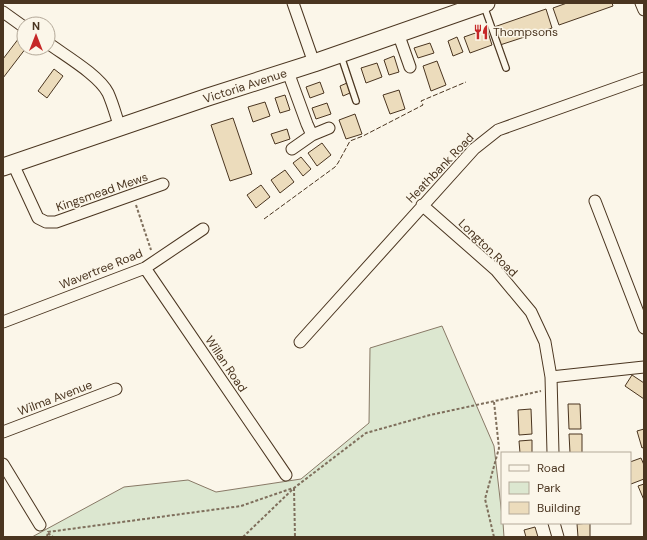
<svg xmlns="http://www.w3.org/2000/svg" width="647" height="540" viewBox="0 0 647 540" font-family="'DM Sans',sans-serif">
	<rect width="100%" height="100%" fill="#fbf6e9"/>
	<!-- green -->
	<path fill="#dce7d0" stroke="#887966" d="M442,326L494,446L502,516V523H503L504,537H32L124,487L188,480L216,492L301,479L369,423L370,348Z"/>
	<!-- building -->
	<path fill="#ecdcbc" stroke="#4a3520" d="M567,3H612L613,6L559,25L553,8Z
		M546,9L552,28L500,45L494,27Z
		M487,29L492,45L470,53L464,37Z
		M457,37L463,52L453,56L448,41Z
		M19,38L24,42V48H26L3,78V59Z
		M430,43L434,53L418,58L414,48Z
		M394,56L399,72L389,75L384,60Z
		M437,61L446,85L431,91L423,66Z
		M377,63L382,77L366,83L361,68Z
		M54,69L63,76L47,98L38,91Z
		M320,82L324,93L310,98L306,87Z
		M347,83L350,93L343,96L340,86Z
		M399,90L405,109L390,114L383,95Z
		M285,95L290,110L280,113L275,98Z
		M265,102L270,116L253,122L248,107Z
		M327,103L331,114L316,119L312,108Z
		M355,114L362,134L346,139L339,120Z
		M233,118L252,174L230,181L211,125Z
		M287,129L290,139L275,144L271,134Z
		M322,143L331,155L317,166L308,153Z
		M301,157L311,169L303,176L293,163Z
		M285,170L294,182L280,193L271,180Z
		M261,185L270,197L256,208L247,195Z
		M632,375L644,383V399L625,386Z
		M568,404H580L581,429H569Z
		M531,409L532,434L519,435L518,410Z
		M644,429V447L642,448L637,431Z
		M569,434H582V453H570Z
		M532,440V453H520L519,441Z
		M641,458L644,465V479L631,484L630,482V462Z
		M644,484V500L638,486Z
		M590,523V537H578L577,524Z
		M535,527L538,537H526L524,530Z"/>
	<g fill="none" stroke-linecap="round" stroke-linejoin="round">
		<defs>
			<path id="lane" d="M484,6L506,68
				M341,56L356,101"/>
			<path id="street" d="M293,3L314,63
				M641,3L644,10
				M3,12L24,27
				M398,33L410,67
				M48,43C64,55 99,75 108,93C113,104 116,116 120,128
				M288,72L307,124L312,135
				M292,149L312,135L329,128
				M13,164L38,218L46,222H56L163,184
				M595,201L644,328
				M422,205L496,270L531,312L545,342L551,377L553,453
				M145,268L286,475
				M3,322L145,268L203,229
				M300,342L474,149L498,130L644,78
				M551,377L644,367
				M3,432L116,389
				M3,464L40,525
				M554,523L558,537"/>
			<path id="primary" d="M3,167L208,97L314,63L486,3"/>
		</defs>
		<!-- lane casing -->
		<use href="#lane" stroke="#4a3520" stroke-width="8"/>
		<!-- street casing -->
		<use href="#street" stroke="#4a3520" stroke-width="13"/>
		<!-- primary casing -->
		<use href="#primary" stroke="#4a3520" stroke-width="19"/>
		<!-- path -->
		<path stroke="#7f6f5c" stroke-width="2" stroke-dasharray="3 2" stroke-linecap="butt" d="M136,205L151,250
			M494,402L499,448L485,499L494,537
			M294,488L295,537
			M48,533L53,537
			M47,537L48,532L241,506L293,488
			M243,537L294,488L366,433L430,415L541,391"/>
		<!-- lane -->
		<use href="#lane" stroke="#fbf6e9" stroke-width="5.5"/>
		<!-- street -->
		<use href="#street" stroke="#fbf6e9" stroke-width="11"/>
		<!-- primary -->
		<use href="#primary" stroke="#fbf6e9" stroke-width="17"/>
		<!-- fence -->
		<path stroke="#4a3520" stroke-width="1" stroke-dasharray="5 2" stroke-linecap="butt" d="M264,219L335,167L338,163L350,141L363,136L423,105L421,101L466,82"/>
	</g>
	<!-- icons -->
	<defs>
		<symbol id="restaurant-bare" viewBox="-9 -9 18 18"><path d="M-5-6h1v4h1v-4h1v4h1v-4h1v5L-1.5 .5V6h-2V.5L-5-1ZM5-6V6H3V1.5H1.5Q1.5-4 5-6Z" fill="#c62828" stroke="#fbf6e9" stroke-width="2.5" paint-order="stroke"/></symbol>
	</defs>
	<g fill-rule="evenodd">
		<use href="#restaurant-bare" x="470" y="21" width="22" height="22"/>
	</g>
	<g text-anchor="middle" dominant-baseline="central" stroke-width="3" stroke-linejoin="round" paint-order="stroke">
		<!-- poi labels -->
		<g font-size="12" fill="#4a3520" stroke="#fbf6e9" text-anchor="start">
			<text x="493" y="32">Thompsons</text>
		</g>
		<!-- street labels -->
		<g font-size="12" fill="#4a3520" stroke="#fbf6e9">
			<text transform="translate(245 86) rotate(-18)">Victoria Avenue</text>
			<text transform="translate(440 168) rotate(-46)">Heathbank Road</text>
			<text transform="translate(102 192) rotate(-19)">Kingsmead Mews</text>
			<text transform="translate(488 248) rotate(44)">Longton Road</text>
			<text transform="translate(101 269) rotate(-22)">Wavertree Road</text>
			<text transform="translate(226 364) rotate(56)">Willan Road</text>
			<text transform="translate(55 398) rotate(-21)">Wilma Avenue</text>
		</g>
	</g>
	<!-- border -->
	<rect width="647" height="540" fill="none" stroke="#4a3520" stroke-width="8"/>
	<!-- legend -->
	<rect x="501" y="452" width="130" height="72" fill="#fbf6e9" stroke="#b4a999"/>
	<rect x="509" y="465" width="20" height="6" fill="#fbf6e9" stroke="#b4a999"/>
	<text x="537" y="472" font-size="12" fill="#4a3520">Road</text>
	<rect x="509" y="482" width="20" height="12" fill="#dce7d0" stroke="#b4a999"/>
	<text x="537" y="492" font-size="12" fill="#4a3520">Park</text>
	<rect x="509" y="502" width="20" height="12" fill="#ecdcbc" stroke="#b4a999"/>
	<text x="537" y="512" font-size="12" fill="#4a3520">Building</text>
	<!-- north arrow -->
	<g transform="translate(36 36)"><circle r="19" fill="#fbf6e9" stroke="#b4a999"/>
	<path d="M0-3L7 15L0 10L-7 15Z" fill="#c62828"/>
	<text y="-6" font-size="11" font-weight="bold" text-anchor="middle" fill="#4a3520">N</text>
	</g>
</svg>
